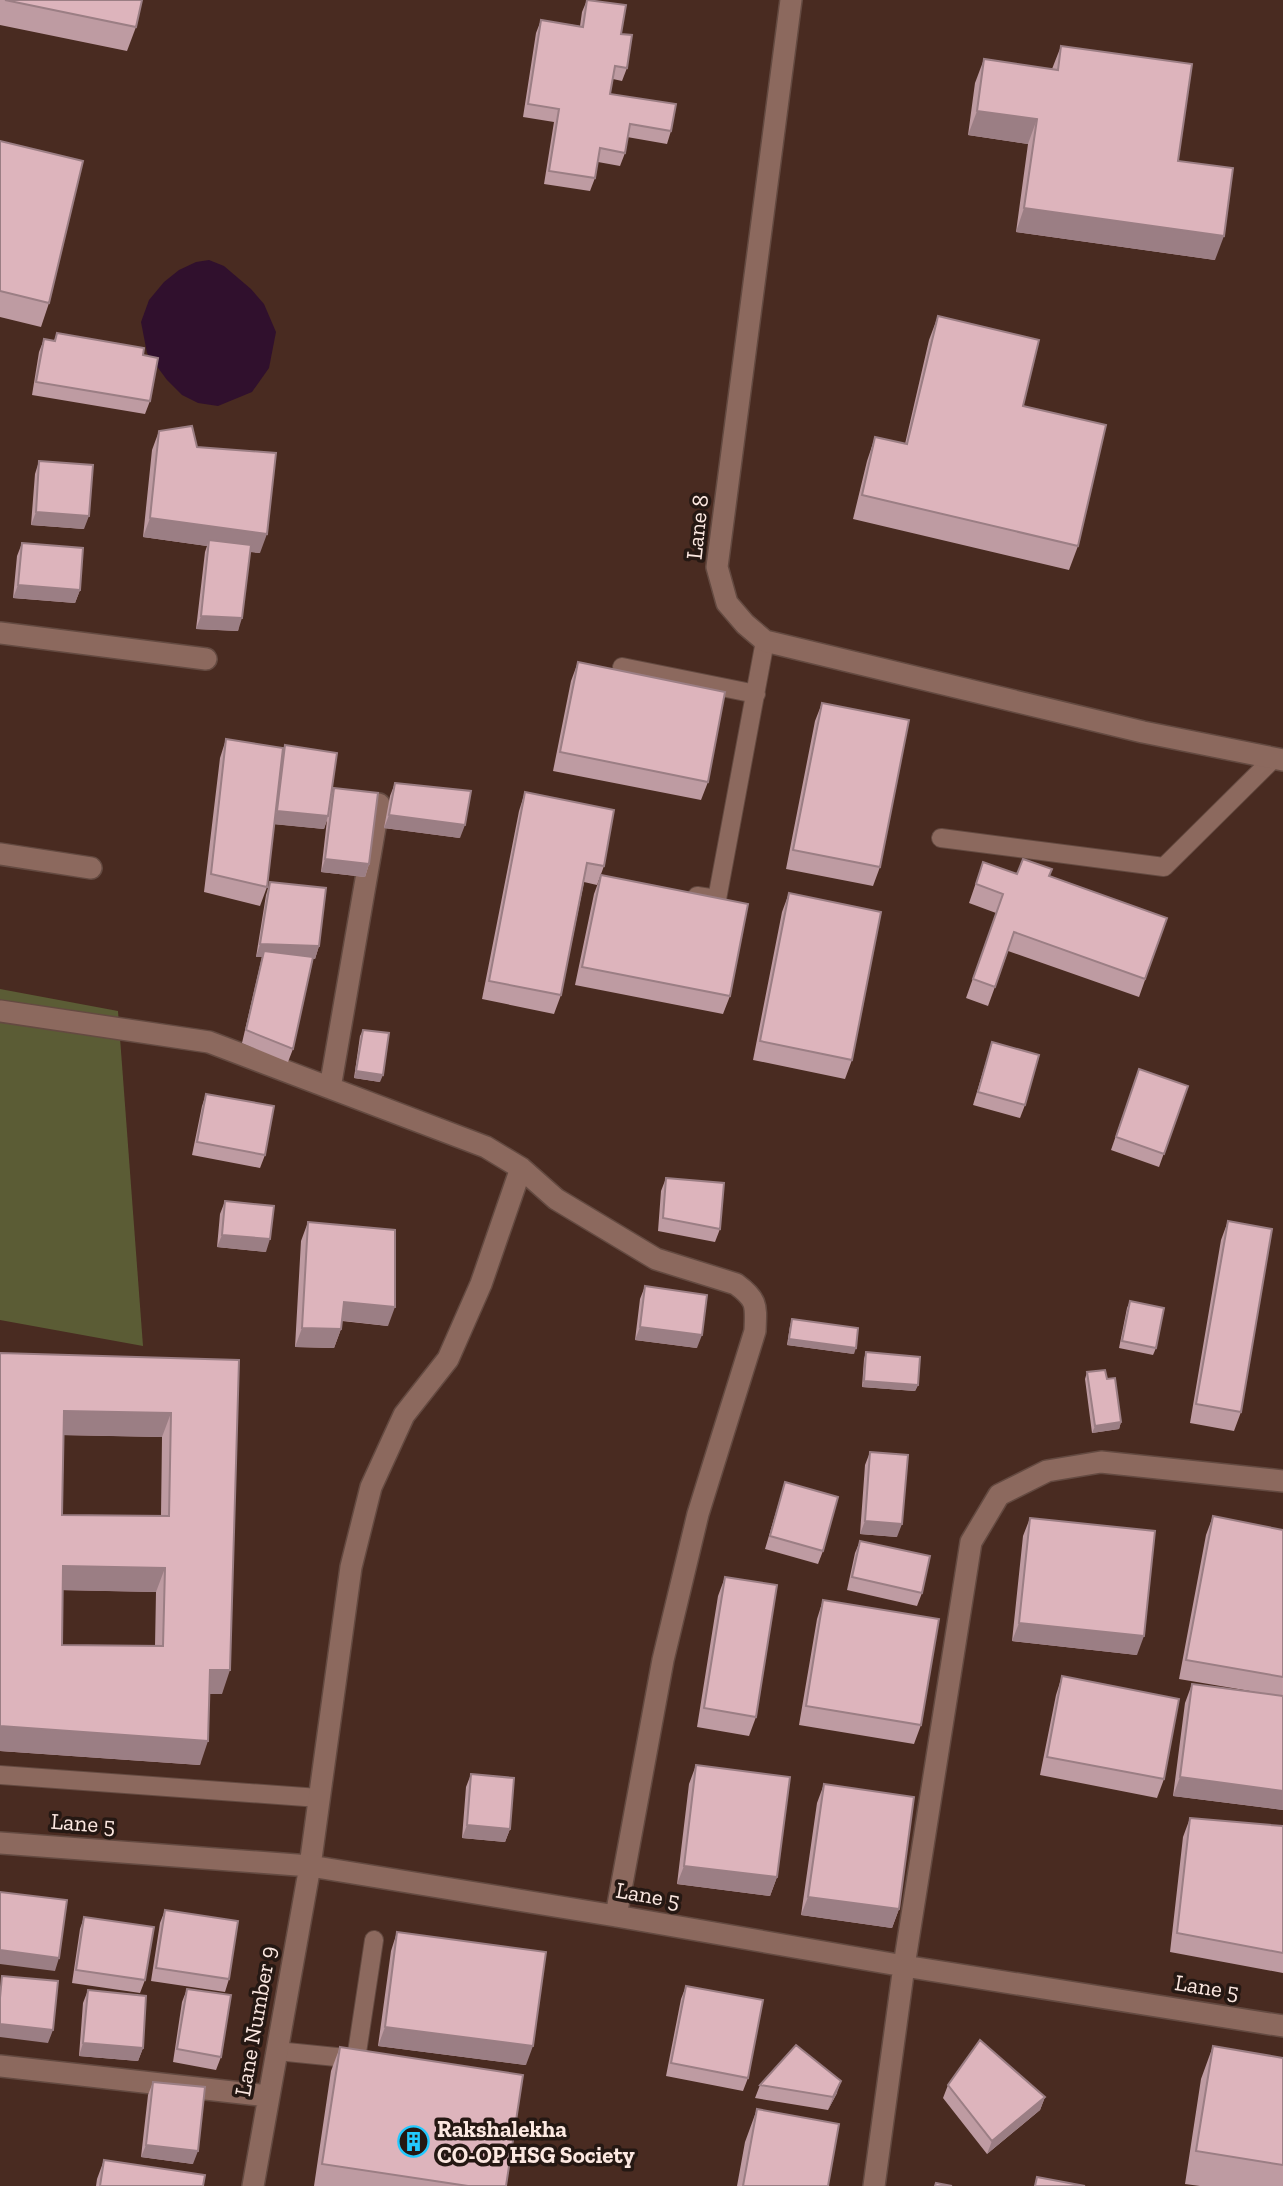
<svg xmlns="http://www.w3.org/2000/svg" width="1283" height="2186" viewBox="0 0 1283 2186" font-family="'Zilla Slab',serif">
	<rect width="100%" height="100%" fill="#492b21"/>
	<!-- green -->
	<path fill="#5b5c35" d="M0,989L118,1011L143,1346L0,1320Z"/>
	<!-- water -->
	<path fill="#30102d" d="M209,260L224,266L251,289L264,304L276,332L269,368L252,392L218,406L198,403L182,395L167,380L147,353L141,322L149,300L164,282L179,270L196,262Z"/>
	<g fill="none" stroke-linecap="round" stroke-linejoin="round">
		<defs>
			<path id="lane" d="M622,667L756,694
				M941,838L1164,867L1274,758
				M697,896L717,899L765,641
				M0,1775L319,1798
				M277,2051L356,2059L374,1940"/>
			<path id="street" d="M791,0L717,567L727,603L745,624L765,641L1143,732L1283,760
				M0,633L206,659
				M0,854L91,868
				M0,1011L209,1042L486,1147L521,1168L556,1199L656,1259L736,1284C758,1300 756,1306 755,1331L698,1514L663,1660L616,1916
				M330,1088L379,804
				M0,1843L310,1866L616,1916L904,1966L1283,2026
				M0,2066L268,2096
				M253,2186L310,1866L351,1567L371,1487L404,1415L448,1359L481,1284L521,1168
				M874,2186L904,1966L971,1542L999,1495L1047,1471L1101,1462L1283,1481"/>
		</defs>
		<!-- lane casing -->
		<use href="#lane" stroke="#644a41" stroke-width="20"/>
		<!-- street casing -->
		<use href="#street" stroke="#644a41" stroke-width="24"/>
		<!-- lane -->
		<use href="#lane" stroke="#8c695e" stroke-width="18"/>
		<!-- street -->
		<use href="#street" stroke="#8c695e" stroke-width="21"/>
	</g>
	<!-- wall -->
	<path fill="#be9ba2" fill-rule="evenodd" d="M0,0H142L136,27L127,51L0,25Z
		M587,0L621,34L627,68L622,81L613,79L610,94L671,131L667,144L627,137L625,153L620,166L598,162L595,178L590,191L544,184L554,122L523,117L536,33L541,20L580,26L582,12Z
		M1061,46L1178,161L1215,260L1016,232L1028,144L968,135L975,83L984,59L1052,69Z
		M0,141L49,303L41,327L0,317Z
		M938,316L1023,406L1078,546L1069,570L853,519L867,461L875,437L905,444L929,340Z
		M57,333L143,355L150,401L145,414L32,395L39,352L44,339L54,341Z
		M159,431L197,447L260,553L250,552L238,631L196,629L205,552L207,546L143,537L152,450Z
		M39,461L84,529L31,525L35,474Z
		M22,543L80,590L75,603L13,598L17,556Z
		M578,662L708,782L701,800L553,771L571,681Z
		M822,703L880,867L873,886L786,869L815,721Z
		M226,739L282,752L285,745L331,795L334,788L369,864L365,877L321,872L327,820L324,829L274,824L267,887L260,906L204,892L220,758Z
		M395,783L460,838L384,828L390,796Z
		M525,792L604,866L597,885L584,882L561,995L554,1014L482,999L519,811Z
		M983,862L1017,874L1050,876L1167,918L1139,997L1008,951L988,1006L966,998L996,913L969,903Z
		M601,875L730,996L723,1014L575,985L594,894Z
		M270,882L319,946L315,959H313L293,1049L288,1062L242,1043L262,957H256L266,895Z
		M789,893L852,1060L845,1079L753,1060L782,912Z
		M363,1030L380,1082L354,1078L360,1036Z
		M992,1042L1025,1105L1020,1118L973,1105Z
		M1139,1069L1188,1086L1159,1167L1111,1150Z
		M206,1094L265,1155L260,1168L192,1155L202,1106Z
		M666,1178L720,1229L715,1242L658,1231L661,1191Z
		M225,1201L266,1252L217,1247L220,1214Z
		M1228,1221L1241,1412L1234,1431L1190,1423L1221,1240Z
		M308,1222L388,1326L342,1321L341,1329L334,1348L295,1347L301,1241Z
		M645,1286L697,1348L635,1340L640,1299Z
		M1130,1301L1156,1348L1153,1355L1119,1348L1127,1308Z
		M792,1319L854,1354L787,1345L790,1326Z
		M866,1352L918,1385L915,1391L862,1387L864,1359Z
		M0,1353L239,1360L222,1694H210L200,1765L0,1751ZM64,1435L162,1437L161,1516L62,1515ZM63,1590L156,1592L155,1646L62,1645Z
		M1087,1372L1107,1379L1121,1422L1119,1429L1092,1433L1085,1379Z
		M870,1452L897,1537L860,1534L865,1465Z
		M785,1482L823,1551L818,1564L765,1549Z
		M1213,1516L1283,1530V1810L1173,1796L1185,1703L1192,1684L1256,1692L1179,1679L1206,1535Z
		M1030,1518L1137,1655L1012,1641L1023,1536Z
		M860,1541L922,1593L917,1606L847,1590L855,1553Z
		M725,1577L756,1717L749,1736L697,1727L718,1596Z
		M823,1600L921,1725L914,1744L799,1725L817,1619Z
		M1062,1676L1164,1779L1157,1798L1040,1775L1056,1695Z
		M696,1765L777,1877L770,1896L677,1884L689,1784Z
		M471,1774L510,1829L505,1842L462,1838L466,1787Z
		M824,1784L899,1909L892,1928L801,1915L817,1803Z
		M1190,1818L1283,1826V1973L1170,1952L1183,1837Z
		M165,1910L229,1979L225,1992L151,1981L160,1923Z
		M84,1917L145,1980L140,1993L72,1983L80,1929Z
		M397,1932L526,2065L378,2046L391,1951Z
		M686,1986L748,2078L743,2091L666,2076L681,1999Z
		M187,1989L221,2057L216,2070L173,2062L182,2002Z
		M88,1990L143,2048L138,2061L79,2056L83,2003Z
		M1213,2046L1283,2058V2186H1200L1185,2184L1201,2079Z
		M340,2047L506,2186H314L331,2071Z
		M153,2082L193,2164L141,2157L148,2095Z
		M760,2085L837,2093L828,2110L755,2098Z
		M948,2085L1045,2097L1040,2110L987,2154L943,2098Z
		M757,2109L828,2186H737L745,2142Z
		M104,2160L203,2186H96L97,2179Z"/>
	<!-- shaded-wall -->
	<path fill="#9b7e84" d="M977,111L1037,119L1028,144L968,135Z
		M1024,208L1224,236L1215,260L1016,232Z
		M36,512L89,516L84,529L31,525Z
		M150,518L267,534L260,553L209,546V540L207,546L143,537Z
		M18,585L80,590L75,603L13,598Z
		M201,616L242,618L238,631L196,629Z
		M277,811L328,816L324,829L272,824Z
		M389,815L465,825L460,838L384,828Z
		M325,859L369,864L365,877L321,872Z
		M260,944L319,946L315,959L262,957L264,951L262,957H256Z
		M356,1071L383,1075L380,1082L354,1078Z
		M222,1235L270,1239L266,1252L217,1247Z
		M344,1302L395,1307L388,1326L337,1320Z
		M640,1327L702,1335L697,1348L635,1340Z
		M302,1328L341,1329L334,1348L295,1347Z
		M789,1339L856,1348L854,1354L787,1345Z
		M864,1381L918,1385L915,1391L862,1387Z
		M64,1411L171,1413L162,1437L56,1435Z
		M1121,1422L1119,1429L1092,1433L1095,1426Z
		M865,1521L902,1524L897,1537L860,1534Z
		M63,1566L165,1568L156,1592L54,1590Z
		M1019,1623L1144,1636L1137,1655L1012,1641Z
		M210,1670H230L222,1694H201Z
		M0,1726L208,1741L200,1765L0,1751Z
		M1180,1777L1283,1791V1810L1173,1796Z
		M467,1825L510,1829L505,1842L462,1838Z
		M684,1866L777,1877L770,1896L677,1884Z
		M808,1897L899,1909L892,1928L801,1915Z
		M0,1950L59,1958L55,1971L0,1964Z
		M0,2024L53,2030L48,2043L0,2037Z
		M385,2027L533,2046L526,2065L378,2046Z
		M83,2043L143,2048L138,2061L79,2056Z
		M841,2081L837,2093L828,2110L833,2097Z
		M1045,2097L1040,2110L987,2154L992,2141Z
		M146,2145L198,2151L193,2164L141,2157Z"/>
	<!-- building -->
	<path fill="#ddb4bc" stroke="#9b7e84" stroke-width="2" fill-rule="evenodd" d="M5,0H142L136,27Z
		M587,0L626,5L621,34L632,35L627,68L615,66L610,94L676,104L671,131L630,124L625,153L600,148L595,178L549,171L559,109L528,104L541,20L583,27Z
		M1061,46L1192,64L1178,161L1233,168L1224,236L1024,208L1037,119L977,111L984,59L1058,70Z
		M0,141L83,161L49,303L0,291Z
		M938,316L1039,340L1023,406L1106,425L1078,546L862,495L875,437L907,444Z
		M57,333L144,348L143,355L158,358L150,401L36,382L44,339L55,341Z
		M192,426L197,447L276,453L267,534L150,518L159,431Z
		M39,461L93,465L89,516L36,512Z
		M209,540L251,545L242,618L201,616Z
		M22,543L83,548L80,590L18,585Z
		M578,662L725,692L708,782L560,752Z
		M822,703L909,720L880,867L793,850Z
		M226,739L283,748L267,887L211,874Z
		M285,745L337,753L328,816L277,811Z
		M395,783L471,791L465,825L389,815Z
		M334,788L378,793L369,864L325,859Z
		M525,792L614,810L604,866L587,863L561,995L489,981Z
		M1023,859L1052,869L1049,876L1167,918L1145,979L1014,932L995,987L973,979L1003,894L976,884L983,862L1017,874Z
		M601,875L748,904L730,996L582,967Z
		M270,882L326,888L319,946L260,944Z
		M789,893L881,912L852,1060L760,1041Z
		M264,951L313,957L293,1049L246,1030Z
		M363,1030L389,1033L383,1075L356,1071Z
		M992,1042L1039,1055L1025,1105L978,1092Z
		M1139,1069L1188,1086L1164,1154L1116,1137Z
		M206,1094L274,1106L265,1155L197,1142Z
		M666,1178L724,1183L720,1229L663,1218Z
		M225,1201L274,1206L270,1239L222,1235Z
		M1228,1221L1272,1229L1241,1412L1196,1404Z
		M308,1222L395,1230V1307L344,1302L341,1329L302,1328Z
		M645,1286L707,1295L702,1335L640,1327Z
		M1130,1301L1164,1308L1156,1348L1122,1341Z
		M792,1319L858,1328L856,1348L789,1339Z
		M866,1352L920,1357L918,1385L864,1381Z
		M0,1353L239,1360L230,1670H210L208,1741L0,1726ZM64,1411L171,1413L169,1516L62,1515ZM63,1566L165,1568L163,1646L62,1645Z
		M1105,1370L1107,1379L1115,1378L1121,1422L1095,1426L1087,1372Z
		M870,1452L908,1455L902,1524L865,1521Z
		M785,1482L838,1497L823,1551L770,1536Z
		M1213,1516L1283,1530V1677L1186,1660Z
		M1030,1518L1155,1531L1144,1636L1019,1623Z
		M860,1541L930,1556L922,1593L852,1577Z
		M725,1577L777,1585L756,1717L704,1708Z
		M823,1600L939,1619L921,1725L806,1706Z
		M1062,1676L1179,1699L1164,1779L1047,1757Z
		M1192,1684L1283,1696V1791L1180,1777Z
		M696,1765L790,1777L777,1877L684,1866Z
		M471,1774L514,1778L510,1829L467,1825Z
		M824,1784L914,1797L899,1909L808,1897Z
		M1190,1818L1283,1826V1953L1177,1933Z
		M0,1892L67,1900L59,1958L0,1950Z
		M165,1910L238,1921L229,1979L156,1968Z
		M84,1917L154,1927L145,1980L76,1970Z
		M397,1932L546,1952L533,2046L385,2027Z
		M2,1976L58,1981L53,2030L0,2024V1998Z
		M686,1986L763,2000L748,2078L671,2063Z
		M187,1989L231,1995L221,2057L177,2049Z
		M88,1990L146,1996L143,2048L83,2043Z
		M980,2040L1045,2097L992,2141L948,2085Z
		M796,2045L841,2081L833,2097L760,2085Z
		M1213,2046L1283,2058V2165L1196,2151Z
		M340,2047L523,2075L506,2186H468L322,2164Z
		M153,2082L205,2087L198,2151L146,2145Z
		M757,2109L839,2124L828,2186H743Z
		M104,2160L205,2175L203,2186H100Z
		M1037,2177L1085,2186H1035Z
		M936,2183L952,2186H935Z"/>
	<!-- icons -->
	<defs>
		<symbol id="building-ring" viewBox="-11 -11 22 22"><circle r="9.5" fill="#251813" stroke="#23c9fe" stroke-width="1.5"/><path d="M-4-6H4V6H1V3H-1V6H-4ZM-2.5-4.3h1.7v1.8h-1.7ZM.8-4.3h1.7v1.8H.8ZM-2.5-1h1.7V.8h-1.7ZM.8-1h1.7V.8H.8Z" fill="#23c9fe"/></symbol>
	</defs>
	<g fill-rule="evenodd">
		<use href="#building-ring" x="396" y="2124" width="35" height="35"/>
	</g>
	<g text-anchor="middle" dominant-baseline="central" stroke-width="7" stroke-linejoin="round" paint-order="stroke">
		<!-- street labels -->
		<g font-size="23" fill="#fce8e1" stroke="#251813">
			<text transform="translate(697 527) rotate(-84)">Lane 8</text>
			<text transform="translate(83 1823) rotate(4)">Lane 5</text>
			<text transform="translate(648 1895) rotate(10)">Lane 5</text>
			<text transform="translate(1207 1987) rotate(9)">Lane 5</text>
			<text transform="translate(255 2021) rotate(-80)">Lane Number 9</text>
		</g>
		<!-- poi labels -->
		<g font-size="23" font-weight="bold" fill="#fce8e1" stroke="#251813" text-anchor="start">
			<text x="437" y="2129">Rakshalekha<tspan x="437" dy="26">CO-OP HSG Society</tspan></text>
		</g>
	</g>
</svg>
